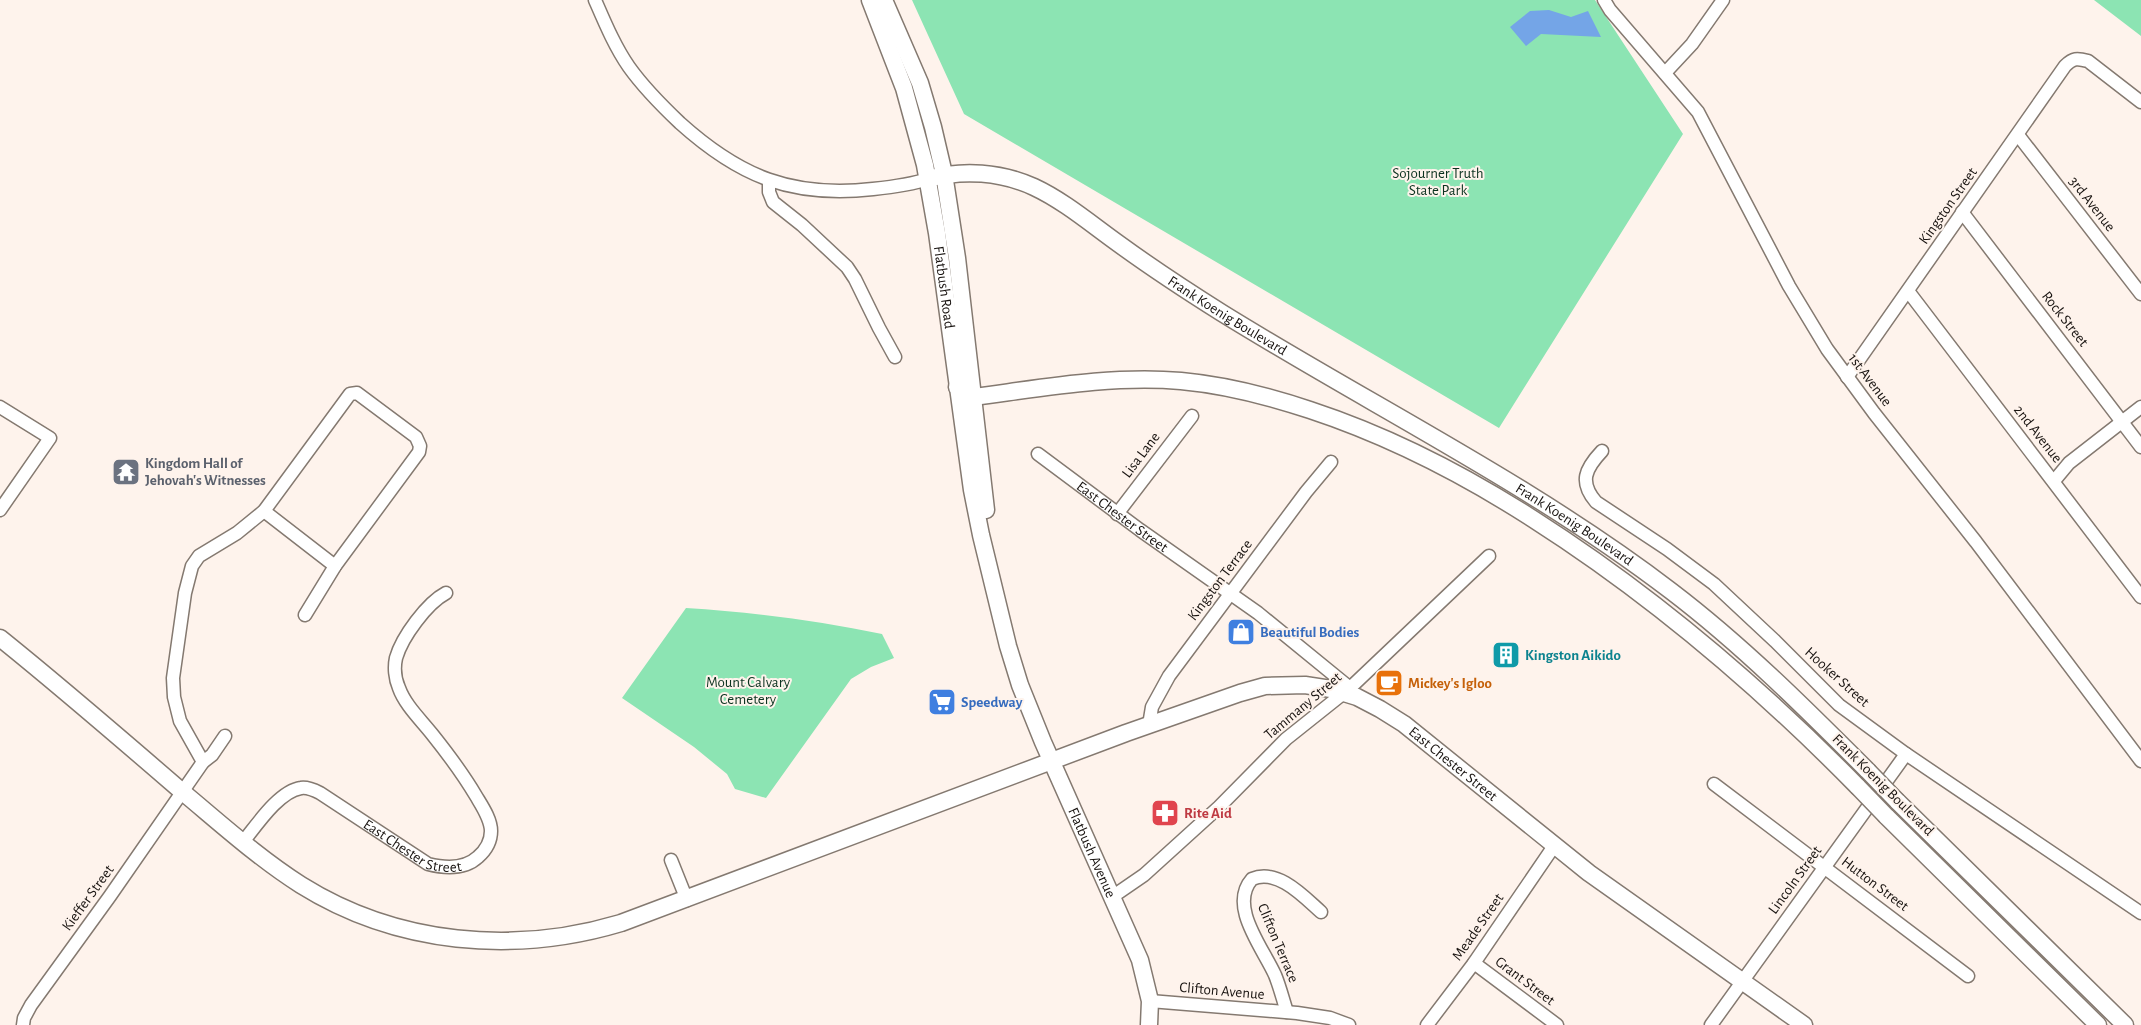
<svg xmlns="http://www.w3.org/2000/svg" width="2141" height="1025" viewBox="0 0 2141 1025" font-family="'Alegreya Sans',sans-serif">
	<rect width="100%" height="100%" fill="#fef3ec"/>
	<!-- green -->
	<path fill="#8ce4b3" d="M912,0H1595L1683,134L1499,428L964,114Z
		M2094,0H2141V36Z
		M686,608C751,612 818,621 882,634L894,658L871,667L851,679L766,798L735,789L727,774L694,747L622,698Z"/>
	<!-- water -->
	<path fill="#74a5e7" d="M1549,10L1571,17L1588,11L1601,37L1541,34L1526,46L1510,27L1530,11Z"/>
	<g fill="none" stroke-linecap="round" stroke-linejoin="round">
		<defs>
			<g id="minor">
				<path d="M595,0C605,23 615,47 629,67C644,88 661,105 680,123C740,177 792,198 873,189C892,187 910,185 928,179"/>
				<path d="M1604,0L1610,10L1698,112L1789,286L1827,349L1874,413L1976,542L2141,761"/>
				<path d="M1665,73L1692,44L1723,0"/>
				<path d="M2018,135L2141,294"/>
				<path d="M769,181V192L773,202L802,225L847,267L855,279L879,328L895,357"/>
				<path d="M1962,212L2141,447"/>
				<path d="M1908,291L2141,597"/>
				<path d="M1847,377L2065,66C2073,58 2077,58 2088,61L2141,102"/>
				<path d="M0,407L50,438L0,510"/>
				<path d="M1602,451C1585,469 1579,482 1596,502L1667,549L1714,584L1775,641L1839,705L1906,754L2141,913"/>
				<path id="s1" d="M1038,454L1140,530L1258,613L1350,688"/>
				<path d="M2054,481L2069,463L2141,407"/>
				<path d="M264,511L335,566"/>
				<path d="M1117,514L1192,416"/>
				<path d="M1149,725L1152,707L1169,676L1306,492L1331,462"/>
				<path d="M203,762L180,721L174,697L173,678L185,593L192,566L199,556L237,533L264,511L350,394L357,393L416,437L420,446L419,452L335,566L305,615"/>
				<path d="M1714,784L1968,976"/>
				<path id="s2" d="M243,842C256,826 279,791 301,788C307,787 314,790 320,793L428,864C444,868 464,870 478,857C486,850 491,842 491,831C491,819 482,806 476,796C463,774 448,754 432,734C421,720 405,705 399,688C395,679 394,667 396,658C402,637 427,603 446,593"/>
				<path d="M671,860L687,900"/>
				<path d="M1112,897L1144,875L1219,807L1286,739L1350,688L1489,556"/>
				<path d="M1474,963L1557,1025"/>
				<path d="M1150,1001L1297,1013L1330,1018L1349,1025"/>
				<path d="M1287,1012C1283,1000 1280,987 1275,975C1263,948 1228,906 1252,879C1278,868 1304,897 1321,912"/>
				<path d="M23,1025L24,1018L31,1005L110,896L203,762L212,755L225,736"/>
				<path d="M1427,1025L1474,963L1554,846"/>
				<path d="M1711,1025L1906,754"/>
			</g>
			<g id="major">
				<path id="s3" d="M870,0L904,88L925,165L937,233L972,490L981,535L1008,646L1020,685L1043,742L1140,960L1150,1001L1149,1025"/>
				<path d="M884,0L920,83L933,127L944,174L957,258L986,510"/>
				<path id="s4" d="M928,179C963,169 1001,172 1034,187C1064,201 1091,224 1119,244C1152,268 1187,291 1222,313C1372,406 1531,484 1671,591C1742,645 1805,708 1868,771"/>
				<path d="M957,387L967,396L974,397C1042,388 1112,375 1181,381C1225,385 1268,396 1310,410C1389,436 1463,474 1533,519C1652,595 1759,686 1858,787"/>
				<path id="s5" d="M0,638C61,687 120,738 179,789C219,822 257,857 301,885C397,945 514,955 621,923L1126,733L1240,693L1265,686L1305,685L1331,689L1357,697L1380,709L1404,724L1589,873L1804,1025"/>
				<path d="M1897,801L2125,1025"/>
				<path d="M1886,816L2098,1025"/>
			</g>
		</defs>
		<!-- minor casing -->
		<use href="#minor" stroke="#847970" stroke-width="15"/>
		<!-- major casing -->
		<use href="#major" stroke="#847970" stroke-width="19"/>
		<!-- minor -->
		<use href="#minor" stroke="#fff" stroke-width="12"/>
		<!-- major -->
		<use href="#major" stroke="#fff" stroke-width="16"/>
		<defs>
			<path id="major-bridge" d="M1868,771L1897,801
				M1858,787L1886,816"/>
		</defs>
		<!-- major-bridge casing -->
		<use href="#major-bridge" stroke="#847970" stroke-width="19" stroke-linecap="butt"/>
		<!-- major-bridge -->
		<use href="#major-bridge" stroke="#fff" stroke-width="16"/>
	</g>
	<!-- icons -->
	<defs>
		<symbol id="temple-square" viewBox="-11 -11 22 22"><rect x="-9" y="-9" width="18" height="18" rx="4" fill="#6b7280" stroke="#fef3ec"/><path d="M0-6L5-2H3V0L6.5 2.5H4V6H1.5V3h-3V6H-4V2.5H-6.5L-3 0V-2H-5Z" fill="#fff"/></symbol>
		<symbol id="shop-square" viewBox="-11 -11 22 22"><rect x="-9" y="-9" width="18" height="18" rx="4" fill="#3f7fe0" stroke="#fef3ec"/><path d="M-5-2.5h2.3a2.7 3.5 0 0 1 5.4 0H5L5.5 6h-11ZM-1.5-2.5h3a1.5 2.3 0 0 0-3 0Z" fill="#fff"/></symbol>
		<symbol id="building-square" viewBox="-11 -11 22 22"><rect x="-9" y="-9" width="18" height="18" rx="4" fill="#0f9aa8" stroke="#fef3ec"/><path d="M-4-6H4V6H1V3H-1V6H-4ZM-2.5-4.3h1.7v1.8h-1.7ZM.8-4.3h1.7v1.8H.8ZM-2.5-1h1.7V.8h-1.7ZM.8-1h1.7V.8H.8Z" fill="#fff"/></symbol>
		<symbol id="cafe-square" viewBox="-11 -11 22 22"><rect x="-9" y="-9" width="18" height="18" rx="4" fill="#e8710a" stroke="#fef3ec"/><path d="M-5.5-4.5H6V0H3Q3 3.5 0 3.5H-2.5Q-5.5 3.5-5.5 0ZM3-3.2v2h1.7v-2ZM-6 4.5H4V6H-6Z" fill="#fff"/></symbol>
		<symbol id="supermarket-square" viewBox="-11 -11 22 22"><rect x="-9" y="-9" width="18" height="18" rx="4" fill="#3f7fe0" stroke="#fef3ec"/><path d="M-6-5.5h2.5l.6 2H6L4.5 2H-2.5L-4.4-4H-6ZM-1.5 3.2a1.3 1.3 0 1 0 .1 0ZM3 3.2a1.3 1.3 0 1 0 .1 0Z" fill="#fff"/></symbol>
		<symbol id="pharmacy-square" viewBox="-11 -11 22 22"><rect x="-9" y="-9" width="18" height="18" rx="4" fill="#e0444e" stroke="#fef3ec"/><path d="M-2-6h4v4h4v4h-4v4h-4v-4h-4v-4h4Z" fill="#fff"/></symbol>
	</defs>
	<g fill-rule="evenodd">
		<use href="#temple-square" x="110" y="456" width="32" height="32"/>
		<use href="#shop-square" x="1225" y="616" width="32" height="32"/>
		<use href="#building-square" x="1490" y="639" width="32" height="32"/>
		<use href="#cafe-square" x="1373" y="667" width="32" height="32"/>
		<use href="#supermarket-square" x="926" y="686" width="32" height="32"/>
		<use href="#pharmacy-square" x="1149" y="797" width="32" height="32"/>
	</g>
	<g text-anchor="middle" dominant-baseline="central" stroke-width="4" stroke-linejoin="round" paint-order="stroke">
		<!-- park labels -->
		<g font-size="15" fill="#0b321f" stroke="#fef3ec">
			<text x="1438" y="173">Sojourner Truth<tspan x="1438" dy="17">State Park</tspan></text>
			<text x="748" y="682">Mount Calvary<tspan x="748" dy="17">Cemetery</tspan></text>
		</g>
		<!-- street labels -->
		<g font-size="15" fill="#181310" stroke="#fef3ec">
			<text transform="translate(2092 204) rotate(52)">3rd Avenue</text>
			<text transform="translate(1948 206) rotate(-55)">Kingston Street</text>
			<text stroke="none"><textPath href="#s3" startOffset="298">Flatbush Road</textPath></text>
			<text stroke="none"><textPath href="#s4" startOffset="341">Frank Koenig Boulevard</textPath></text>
			<text transform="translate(2065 319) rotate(52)">Rock Street</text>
			<text transform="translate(1870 380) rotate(53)">1st Avenue</text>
			<text transform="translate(2038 434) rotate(52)">2nd Avenue</text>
			<text transform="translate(1141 455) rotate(-53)">Lisa Lane</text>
			<text stroke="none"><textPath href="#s1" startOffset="105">East Chester Street</textPath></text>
			<text stroke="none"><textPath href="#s4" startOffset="746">Frank Koenig Boulevard</textPath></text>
			<text transform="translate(1220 580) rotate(-53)">Kingston Terrace</text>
			<text transform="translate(1837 677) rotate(42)">Hooker Street</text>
			<text transform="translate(1303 706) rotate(-40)">Tammany Street</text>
			<text stroke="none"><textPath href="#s5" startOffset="1619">East Chester Street</textPath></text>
			<text transform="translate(1883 785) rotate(45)">Frank Koenig Boulevard</text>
			<text stroke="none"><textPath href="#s2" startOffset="209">East Chester Street</textPath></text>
			<text stroke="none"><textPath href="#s3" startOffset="886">Flatbush Avenue</textPath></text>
			<text transform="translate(1795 880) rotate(-54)">Lincoln Street</text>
			<text transform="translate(1875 884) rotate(37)">Hutton Street</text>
			<text transform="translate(88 898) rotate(-54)">Kieffer Street</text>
			<text transform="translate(1478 927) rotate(-55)">Meade Street</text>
			<text transform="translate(1278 943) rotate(67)">Clifton Terrace</text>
			<text transform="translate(1525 981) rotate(37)">Grant Street</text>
			<text transform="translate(1222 991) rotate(5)">Clifton Avenue</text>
		</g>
		<!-- worship labels -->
		<g font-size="15" font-weight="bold" fill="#5b616d" stroke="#fef3ec" text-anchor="start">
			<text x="145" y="463">Kingdom Hall of<tspan x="145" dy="17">Jehovah's Witnesses</tspan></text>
		</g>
		<!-- shop labels -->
		<g font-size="15" font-weight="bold" fill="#366cbe" stroke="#fef3ec" text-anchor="start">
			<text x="1260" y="632">Beautiful Bodies</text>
			<text x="961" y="702">Speedway</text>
		</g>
		<!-- culture labels -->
		<g font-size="15" font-weight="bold" fill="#0d838f" stroke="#fef3ec" text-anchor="start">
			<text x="1525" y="655">Kingston Aikido</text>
		</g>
		<!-- food labels -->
		<g font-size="15" font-weight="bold" fill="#c56008" stroke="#fef3ec" text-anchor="start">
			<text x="1408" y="683">Mickey's Igloo</text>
		</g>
		<!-- health labels -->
		<g font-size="15" font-weight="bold" fill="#be3a42" stroke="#fef3ec" text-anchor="start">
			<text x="1184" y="813">Rite Aid</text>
		</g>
	</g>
</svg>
